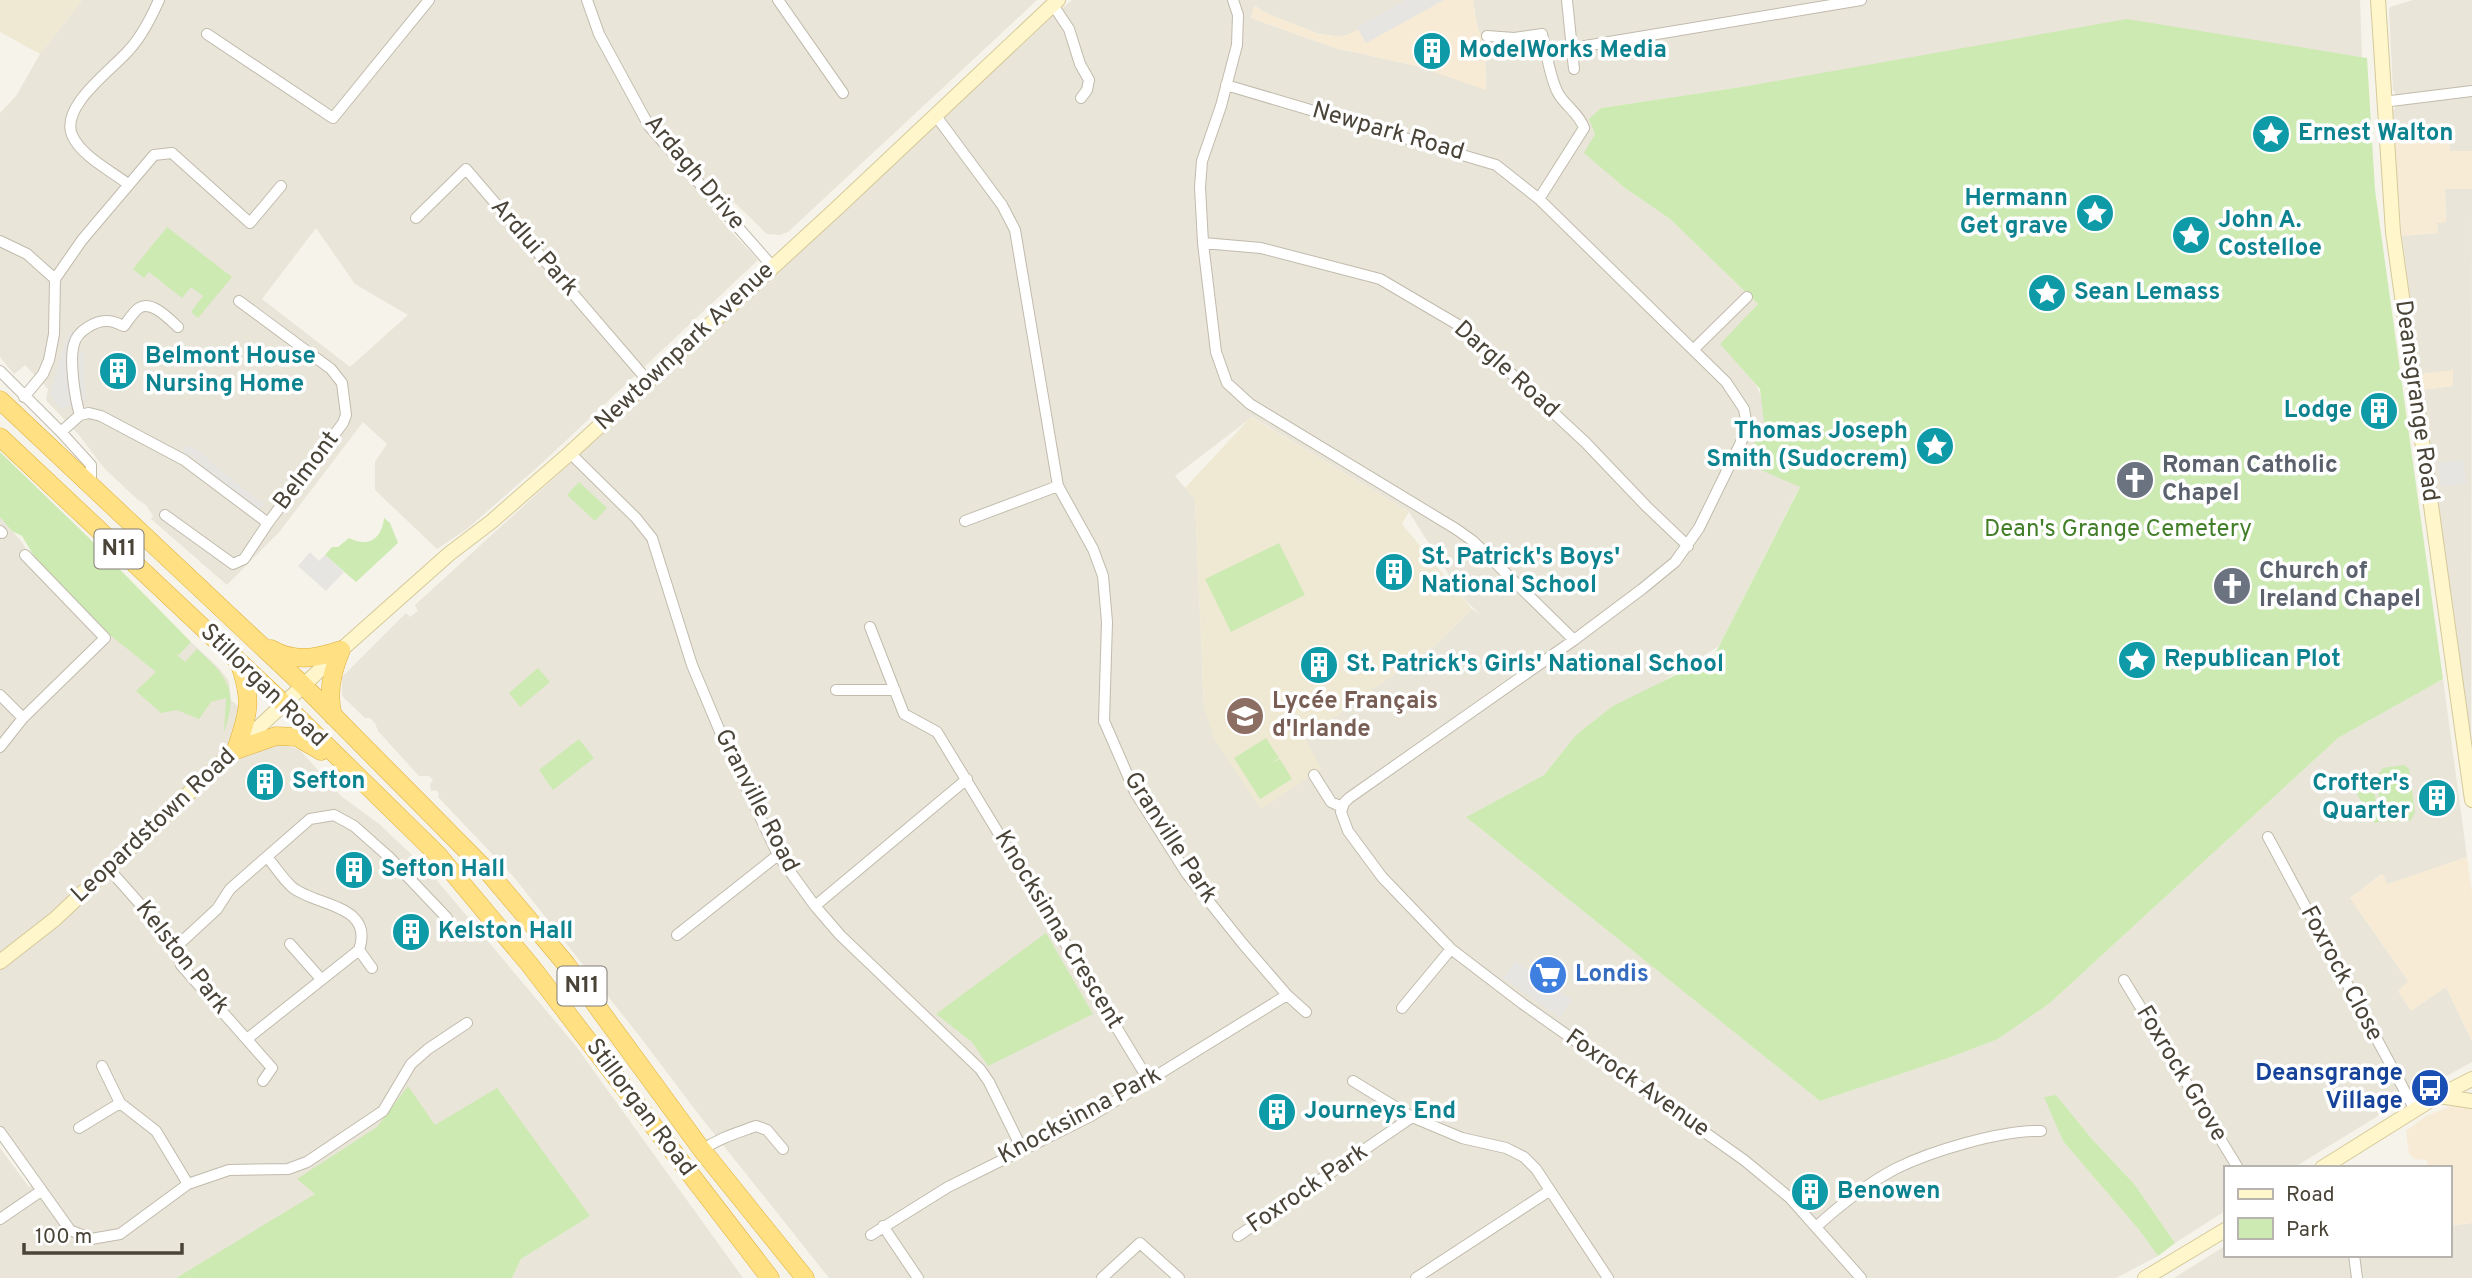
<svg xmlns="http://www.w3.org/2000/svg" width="2472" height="1278" viewBox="0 0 2472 1278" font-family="Overpass,sans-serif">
	<rect width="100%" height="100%" fill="#f5f3ea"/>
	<!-- residential -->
	<path fill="#e9e5d8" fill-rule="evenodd" d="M82,0H1037L788,232L780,235L767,234L734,202L722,222L758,260L542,463L467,529L437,549L375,490V462L387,444L363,422L280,531L227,585L151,519L153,516L146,505L138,500L104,468L79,435L46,400L48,389L25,365L14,374L0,357V113L16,96L40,54ZM316,228L355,284L408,315L350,367L262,299Z
		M1072,0H1409L1356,31L1342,37L1319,34L1268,14L1255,6L1251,18L1335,48L1417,66L1486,89L1485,49L1477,25L1473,0H2360L2362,57L2287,46L1748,86L1601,108L1590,119L1595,134L1585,153L1625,188L1670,219L1758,304L1721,344L1756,385L1800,486L1719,646L1576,735L1544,775L1466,817L1820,1101L1951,1057L1998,1039L2050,1003L2338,738L2443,679L2467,857L2386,885L2382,874L2350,898L2408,981L2411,1010L2446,987L2472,1041V1062L2417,1092L2293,1168H2225V1211L2175,1243L2135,1185L2092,1139L2056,1095L2045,1097L2063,1141L2140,1231L2158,1256L2116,1278H829L696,1111L641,1038L513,876L438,797L439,794L436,790L431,791L430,784L433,780L429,776H419L378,731L375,723L370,718H365L342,696V677L406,613L410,617L418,611L415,605L609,428L1048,20ZM1252,417L1409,512L1465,600L1481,615L1472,609L1434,646L1305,738L1204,707L1195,499L1175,476Z
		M2413,0H2472V151H2450L2449,140L2428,142L2394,141L2393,110L2396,107L2395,92L2393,90L2389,11L2390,7Z
		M2445,188L2472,189L2471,745L2422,390L2453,386V371L2420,374L2402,236L2438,233L2437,223L2446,222Z
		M0,517L21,541L32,559L110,635L156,671L176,653L179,655L191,642L219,668L229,681L231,700L284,745L300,750L341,796L379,824L429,871L575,1045L743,1278H512L521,1259L590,1216L435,1125L176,1278H0V1148L29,1187L40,1178L0,1125Z
		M2472,1223V1278H2174L2225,1246V1255H2449V1226Z"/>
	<!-- commercial -->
	<path fill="#f7ebd6" d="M1409,0H1473L1477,25L1485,48L1486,90L1417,66L1335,48L1251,18L1254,6L1268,14L1319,34L1342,37L1356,31Z
		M2449,140L2450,151H2472V189H2445L2446,222L2437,223L2438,233L2402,236L2394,141L2428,142Z
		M2453,370V386L2422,390L2420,374Z
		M2467,857L2472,893V1041L2446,987L2411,1011L2398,991L2408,981L2350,898L2383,874L2387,884Z
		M2457,1104L2472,1106V1223L2449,1226V1168H2428L2427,1160L2414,1159L2409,1153L2406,1131L2426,1116Z"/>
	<!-- education -->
	<path fill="#efe9d4" d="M0,0H82L40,54L0,32Z
		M1251,417L1409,512L1402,524L1472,609L1434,646L1305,738L1321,769L1261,809L1215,740L1204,707L1195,499L1185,488Z"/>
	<!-- green -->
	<path fill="#cdeab3" d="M2127,19L2367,58L2375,190L2443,679L2338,738L2050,1003L1998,1039L1951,1057L1820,1101L1466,817L1544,775L1576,735L1613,706L1714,656L1800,487L1745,463L1764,423L1760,389L1720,344L1758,304L1670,219L1625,188L1584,153L1595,134L1589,119L1601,108L1748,86Z
		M167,227L232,277L198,318L191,312L203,296L191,287L182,298L149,272L144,278L133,269Z
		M0,452L88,537L191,642L179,655L176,654L185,662L197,649C227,676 239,690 224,732L226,698L211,702L199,719L177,710L161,713L136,691L156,672L110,635L64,590L34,556L22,536L12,531L0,517Z
		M579,482L607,508L595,521L567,495Z
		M384,518L390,523L398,543L356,582L325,555L332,547H338L349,538C368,548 382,539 384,518Z
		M1279,543L1305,595L1231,632L1205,579Z
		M538,668L550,682L520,707L509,693Z
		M1266,738L1279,758L1271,763L1280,759L1292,779L1260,799L1234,758Z
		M579,739L594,758L553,790L539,770Z
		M2404,765L2409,769L2415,812L2411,820L2391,822L2382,819L2376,777L2383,768Z
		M2372,777L2379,822L2374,823L2350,782Z
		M1046,933L1093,1014L988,1066L972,1042L936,1014Z
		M408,1086L435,1125L497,1088L590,1216L521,1259L512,1278H176L315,1194L297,1179L377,1127Z
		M2056,1095L2092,1139L2135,1185L2175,1243L2158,1256L2140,1231L2063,1141L2044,1097Z"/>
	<!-- parking -->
	<path fill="#e7e5e2" d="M1406,0H1444L1366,43L1357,27Z
		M76,331L71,347L84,352L85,400L60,409L50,394L68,334Z
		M186,445L198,450L231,479L264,504L259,511L205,471L195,458L183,453Z
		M2463,460L2467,483L2441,487L2438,463Z
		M310,552L319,561L325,555L344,572L326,591L298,566Z
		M1515,961L1572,1000L1560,1017L1503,978Z"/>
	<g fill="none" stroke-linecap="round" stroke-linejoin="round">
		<defs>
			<path id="minor" d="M587,0L599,34L649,126L772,266
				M778,0L843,93
				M1233,0L1238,15L1237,45L1221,106L1202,161L1200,187L1203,243L1216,352L1227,383L1250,404L1456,529L1473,541L1574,640
				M1567,0L1574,69
				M1053,5L1069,29L1080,64L1089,80L1087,90L1081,98
				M207,34L333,118L429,0
				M1487,36L1514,38L1542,34C1547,53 1549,76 1558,93C1565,106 1579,113 1584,128L1539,199
				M1573,48L1861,0
				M1226,85L1496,165L1539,199L1726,382L1744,409L1746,421L1744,436L1699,528L1675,562L1642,589L1574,640L1349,798L1344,803L1341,812L1348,831L1382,877L1451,949L1523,1004L1744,1160L1790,1198L1861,1278
				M2383,102L2472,91
				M936,116L1002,205L1015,230L1058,486L1093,549L1103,576L1107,622L1104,721L1135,792L1187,874L1243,944L1287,995L1306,1012
				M128,184C111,171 81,156 72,135C60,106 112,70 129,50C142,36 151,18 159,0
				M416,218L466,169L648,381
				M0,241L27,254L55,279
				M1203,243L1261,248L1380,279L1460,326L1585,442L1647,507L1688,546
				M1693,350L1747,297
				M0,371L61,432L91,465V484
				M24,397L43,374L49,360L54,334L55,279L82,240L154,155L172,153L250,223L281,186
				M80,415L89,413L101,416L184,460L268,523L343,423L346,415L342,383L331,369L239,301
				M61,432L80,415C75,399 69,360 74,344C77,331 96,320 108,321C113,321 119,324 124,326C128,321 133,312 139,308C152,300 169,319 178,327
				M570,453L636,518L652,538L692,665L721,734L778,855L815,906L840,935L980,1069L989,1082L1022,1149
				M165,515L233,564L244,559L268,523
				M965,521L1058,486
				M0,531L2,533
				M870,627L904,714L937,732L1149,1081
				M836,690H895
				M0,695L23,718
				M0,747L23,718L105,638L25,555
				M1314,775L1331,802L1342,807
				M2268,837L2415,1110
				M109,869L177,946L181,965L272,1068L263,1081
				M815,906L967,779
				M677,935L778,855
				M290,944L321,979
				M177,946L217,909L230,889L310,819L334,815L354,826L389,857L447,918
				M359,950L372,968
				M2124,980L2238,1168
				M1402,1008L1451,949
				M247,1039L359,950C375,904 314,906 292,887C282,878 275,866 267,857
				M102,1066L120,1103L156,1131L188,1184
				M1353,1081L1412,1117L1462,1138L1506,1148L1524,1157L1536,1169L1608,1278
				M79,1128L120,1103
				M0,1132L70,1230L91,1239L120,1234L188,1184L229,1170L288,1169L307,1162L383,1111L411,1064L428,1049L467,1023
				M702,1150C719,1138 737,1133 756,1126L767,1130L783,1149
				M0,1219L41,1191
				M883,1226L918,1278
				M1816,1227C1839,1206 1867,1184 1895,1169C1931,1151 2001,1130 2041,1131
				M871,1235L948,1187L1091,1116L1287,995
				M1238,1236L1412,1117
				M2354,1255L2357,1278
				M1102,1278L1140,1243L1179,1278
				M1416,1278L1549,1191"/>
			<path id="secondary" d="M2378,0L2393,232L2472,800
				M0,962L55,919L341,650L449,554L491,522L570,453L835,210L1058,0
				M2439,1096L2472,1101
				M2322,1168L2429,1101L2472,1079
				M2145,1278L2225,1230"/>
			<path id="trunk" d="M0,400L303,685L490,874L566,964L702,1150L805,1278
				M0,437L283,703L438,855L530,965L770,1278
				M271,649C295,663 316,658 341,650
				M333,716C327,694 332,671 341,650
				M236,750L276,736L297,737L321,751
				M236,750C248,713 253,703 240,665"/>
		</defs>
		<!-- minor casing -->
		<use href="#minor" stroke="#c1bbac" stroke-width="12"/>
		<!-- secondary casing -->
		<use href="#secondary" stroke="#d6c99a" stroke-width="16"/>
		<!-- trunk casing -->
		<use href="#trunk" stroke="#e1ae39" stroke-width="19"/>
		<!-- minor -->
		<use href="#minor" stroke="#fff" stroke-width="10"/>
		<!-- secondary -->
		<use href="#secondary" stroke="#fff6cb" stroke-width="14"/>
		<!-- trunk -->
		<use href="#trunk" stroke="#ffe083" stroke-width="18"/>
	</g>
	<!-- icons -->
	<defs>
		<symbol id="building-disc" viewBox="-11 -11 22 22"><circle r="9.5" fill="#0f9aa8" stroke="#fff"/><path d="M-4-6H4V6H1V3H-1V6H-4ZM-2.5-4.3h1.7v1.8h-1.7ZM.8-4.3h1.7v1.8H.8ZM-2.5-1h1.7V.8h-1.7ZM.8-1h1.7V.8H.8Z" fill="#fff"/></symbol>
		<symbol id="sight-disc" viewBox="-11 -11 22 22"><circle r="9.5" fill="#0f9aa8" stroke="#fff"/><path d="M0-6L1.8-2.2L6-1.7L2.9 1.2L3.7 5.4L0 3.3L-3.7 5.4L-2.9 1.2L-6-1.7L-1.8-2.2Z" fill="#fff"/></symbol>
		<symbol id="church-disc" viewBox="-11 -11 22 22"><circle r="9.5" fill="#6b7280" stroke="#fff"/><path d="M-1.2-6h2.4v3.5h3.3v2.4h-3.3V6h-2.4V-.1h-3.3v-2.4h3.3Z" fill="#fff"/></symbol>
		<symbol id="school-disc" viewBox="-11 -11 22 22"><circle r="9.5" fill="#8d6e63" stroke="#fff"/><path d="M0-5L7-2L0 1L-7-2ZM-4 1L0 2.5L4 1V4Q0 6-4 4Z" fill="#fff"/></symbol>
		<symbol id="supermarket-disc" viewBox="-11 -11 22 22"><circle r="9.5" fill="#3f7fe0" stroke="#fff"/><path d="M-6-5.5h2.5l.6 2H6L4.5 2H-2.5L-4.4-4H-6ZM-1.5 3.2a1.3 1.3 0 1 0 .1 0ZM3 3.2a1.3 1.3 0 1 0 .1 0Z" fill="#fff"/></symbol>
		<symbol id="bus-disc" viewBox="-11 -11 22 22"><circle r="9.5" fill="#1a4fb4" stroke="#fff"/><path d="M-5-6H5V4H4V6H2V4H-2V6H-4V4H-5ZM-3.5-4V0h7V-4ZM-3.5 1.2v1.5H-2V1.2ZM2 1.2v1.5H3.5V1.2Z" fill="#fff"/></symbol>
	</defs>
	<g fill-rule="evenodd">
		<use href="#building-disc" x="1410" y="29" width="44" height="44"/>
		<use href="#sight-disc" x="2249" y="112" width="44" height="44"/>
		<use href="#sight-disc" x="2073" y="191" width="44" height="44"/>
		<use href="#sight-disc" x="2169" y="213" width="44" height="44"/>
		<use href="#sight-disc" x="2025" y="271" width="44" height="44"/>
		<use href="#building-disc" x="96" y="349" width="44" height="44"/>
		<use href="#building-disc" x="2357" y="389" width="44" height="44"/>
		<use href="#sight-disc" x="1913" y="424" width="44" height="44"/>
		<use href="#church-disc" x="2113" y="458" width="44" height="44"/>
		<use href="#building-disc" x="1372" y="550" width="44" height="44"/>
		<use href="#church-disc" x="2210" y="564" width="44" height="44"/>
		<use href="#sight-disc" x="2115" y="638" width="44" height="44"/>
		<use href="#building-disc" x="1297" y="643" width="44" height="44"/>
		<use href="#school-disc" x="1223" y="694" width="44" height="44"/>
		<use href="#building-disc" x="243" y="760" width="44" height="44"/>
		<use href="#building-disc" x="2415" y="776" width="44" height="44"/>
		<use href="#building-disc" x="332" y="848" width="44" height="44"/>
		<use href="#building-disc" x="389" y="910" width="44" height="44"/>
		<use href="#supermarket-disc" x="1526" y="953" width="44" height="44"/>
		<use href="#bus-disc" x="2408" y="1066" width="44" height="44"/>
		<use href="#building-disc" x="1255" y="1090" width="44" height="44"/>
		<use href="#building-disc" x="1788" y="1170" width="44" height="44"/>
	</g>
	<g text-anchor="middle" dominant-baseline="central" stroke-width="7" stroke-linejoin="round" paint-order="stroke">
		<!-- shield labels -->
		<g fill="#fff" stroke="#807c74" stroke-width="2">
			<rect x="94.5" y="529.5" width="49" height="39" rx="5"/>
			<rect x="557.5" y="966.5" width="49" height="39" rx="5"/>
		</g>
		<g font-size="23" font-weight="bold" fill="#4a4438">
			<text x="119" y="549">N11</text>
			<text x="582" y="986">N11</text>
		</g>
		<!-- culture labels -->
		<g font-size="24" font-weight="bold" fill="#0d838f" stroke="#fff" text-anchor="start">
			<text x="1459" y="51">ModelWorks Media</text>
			<text x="2298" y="134">Ernest Walton</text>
			<text x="2068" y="199" text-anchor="end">Hermann<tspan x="2068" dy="28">Get grave</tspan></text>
			<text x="2218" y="221">John A.<tspan x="2218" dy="28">Costelloe</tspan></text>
			<text x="2074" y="293">Sean Lemass</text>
			<text x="145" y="357">Belmont House<tspan x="145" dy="28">Nursing Home</tspan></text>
			<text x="2352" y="411" text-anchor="end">Lodge</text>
			<text x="1908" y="432" text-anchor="end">Thomas Joseph<tspan x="1908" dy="28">Smith (Sudocrem)</tspan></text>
			<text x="1421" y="558">St. Patrick's Boys'<tspan x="1421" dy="28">National School</tspan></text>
			<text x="2164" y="660">Republican Plot</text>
			<text x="1346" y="665">St. Patrick's Girls' National School</text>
			<text x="292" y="782">Sefton</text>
			<text x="2410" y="784" text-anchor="end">Crofter's<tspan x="2410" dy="28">Quarter</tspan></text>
			<text x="381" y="870">Sefton Hall</text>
			<text x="438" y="932">Kelston Hall</text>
			<text x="1304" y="1112">Journeys End</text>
			<text x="1837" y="1192">Benowen</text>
		</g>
		<!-- street labels -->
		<g font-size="24" fill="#4a4438" stroke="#fff">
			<text transform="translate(1388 132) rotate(16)">Newpark Road</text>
			<text transform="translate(694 173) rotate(50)">Ardagh Drive</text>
			<text transform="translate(534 248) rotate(49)">Ardlui Park</text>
			<text transform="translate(685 347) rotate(-43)">Newtownpark Avenue</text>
			<text transform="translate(1506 370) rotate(42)">Dargle Road</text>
			<text transform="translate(2416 401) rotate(82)">Deansgrange Road</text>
			<text transform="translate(307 471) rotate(-53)">Belmont</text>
			<text transform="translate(263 686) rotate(44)">Stillorgan Road</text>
			<text transform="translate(756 801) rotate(63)">Granville Road</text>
			<text transform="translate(154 826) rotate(-43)">Leopardstown Road</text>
			<text transform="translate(1170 838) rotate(57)">Granville Park</text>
			<text transform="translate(1058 930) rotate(59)">Knocksinna Crescent</text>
			<text transform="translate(182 958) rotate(52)">Kelston Park</text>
			<text transform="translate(2341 974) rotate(62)">Foxrock Close</text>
			<text transform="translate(2181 1074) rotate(59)">Foxrock Grove</text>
			<text transform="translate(1637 1084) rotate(35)">Foxrock Avenue</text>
			<text transform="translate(640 1108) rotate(53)">Stillorgan Road</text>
			<text transform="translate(1080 1116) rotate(-28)">Knocksinna Park</text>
			<text transform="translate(1308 1189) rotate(-34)">Foxrock Park</text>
		</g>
		<!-- worship labels -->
		<g font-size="24" font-weight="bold" fill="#5b616d" stroke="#fff" text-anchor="start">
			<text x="2162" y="466">Roman Catholic<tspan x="2162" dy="28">Chapel</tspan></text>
			<text x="2259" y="572">Church of<tspan x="2259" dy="28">Ireland Chapel</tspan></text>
		</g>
		<!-- park labels -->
		<g font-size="24" fill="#437e29" stroke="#fff">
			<text x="2118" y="530">Dean's Grange Cemetery</text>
		</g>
		<!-- education labels -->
		<g font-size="24" font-weight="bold" fill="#785e54" stroke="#fff" text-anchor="start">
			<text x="1272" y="702">Lycée Français<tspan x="1272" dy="28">d'Irlande</tspan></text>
		</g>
		<!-- shop labels -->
		<g font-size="24" font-weight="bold" fill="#366cbe" stroke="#fff" text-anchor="start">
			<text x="1575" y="975">Londis</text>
		</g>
		<!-- transit labels -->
		<g font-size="24" font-weight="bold" fill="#164399" stroke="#fff" text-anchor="end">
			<text x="2403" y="1074">Deansgrange<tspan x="2403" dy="28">Village</tspan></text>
		</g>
	</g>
	<!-- legend -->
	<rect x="2224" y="1166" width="228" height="91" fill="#ffffff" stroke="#b7b4af" stroke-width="2"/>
	<rect x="2238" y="1189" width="35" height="10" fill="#fff6cb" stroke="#b7b4af" stroke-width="2"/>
	<text x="2286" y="1201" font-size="21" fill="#4a4438">Road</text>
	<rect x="2238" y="1218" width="35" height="21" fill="#cdeab3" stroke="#b7b4af" stroke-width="2"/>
	<text x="2286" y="1236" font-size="21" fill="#4a4438">Park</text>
	<!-- scale -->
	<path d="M24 1243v10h158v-10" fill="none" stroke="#4a4438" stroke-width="3.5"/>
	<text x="35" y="1243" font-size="21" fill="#4a4438" stroke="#ffffff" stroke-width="5" paint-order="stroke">100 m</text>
</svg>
